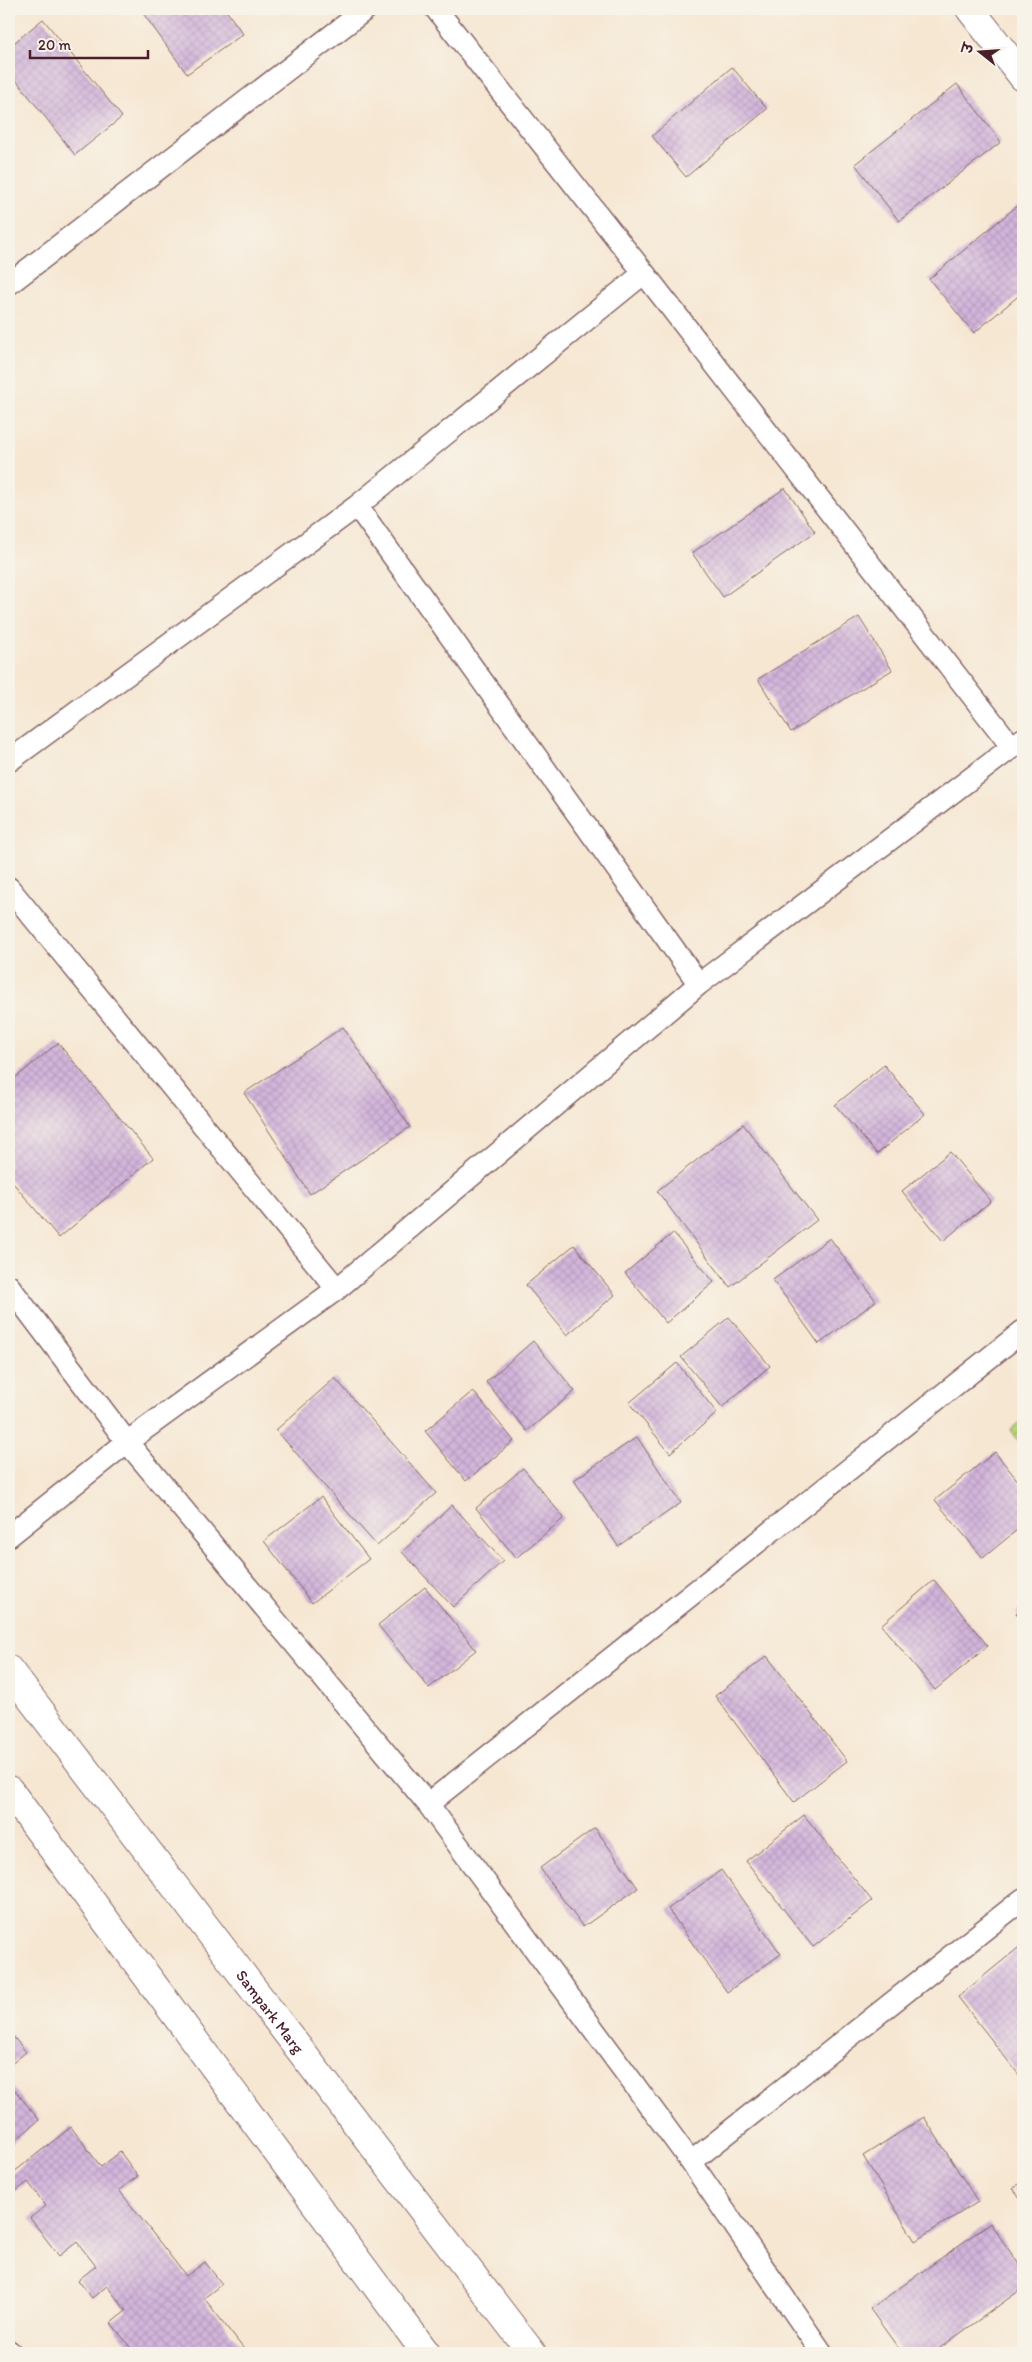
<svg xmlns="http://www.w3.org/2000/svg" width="1032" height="2362" viewBox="0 0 1032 2362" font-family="Itim,'Playpen Sans Deva',sans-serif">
	<defs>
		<pattern id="park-crowns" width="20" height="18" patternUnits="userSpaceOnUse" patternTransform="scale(1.25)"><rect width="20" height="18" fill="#b7d57c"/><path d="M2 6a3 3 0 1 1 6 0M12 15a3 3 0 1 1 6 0" fill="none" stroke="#9fb66b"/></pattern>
		<pattern id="building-cross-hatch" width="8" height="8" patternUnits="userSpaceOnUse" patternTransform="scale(1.25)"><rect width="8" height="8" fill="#d2b5db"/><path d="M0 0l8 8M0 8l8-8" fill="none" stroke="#b69bbc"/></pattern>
	</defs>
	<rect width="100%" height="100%" fill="#f7f3e8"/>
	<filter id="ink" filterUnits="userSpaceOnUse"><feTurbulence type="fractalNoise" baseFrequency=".02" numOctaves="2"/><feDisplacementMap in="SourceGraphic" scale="10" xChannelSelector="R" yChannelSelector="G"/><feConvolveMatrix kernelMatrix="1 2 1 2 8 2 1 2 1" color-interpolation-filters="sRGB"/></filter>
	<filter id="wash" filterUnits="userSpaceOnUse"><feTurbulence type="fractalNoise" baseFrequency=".0096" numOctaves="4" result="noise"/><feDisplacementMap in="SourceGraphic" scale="20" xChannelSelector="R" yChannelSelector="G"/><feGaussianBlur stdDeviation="1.12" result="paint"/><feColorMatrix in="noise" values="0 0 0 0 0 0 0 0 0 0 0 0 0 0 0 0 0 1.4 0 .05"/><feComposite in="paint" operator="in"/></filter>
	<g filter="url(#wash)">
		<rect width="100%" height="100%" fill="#f6e7d3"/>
		<!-- park -->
		<path fill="url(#park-crowns)" stroke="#807a54" d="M1023,1420V1447L1011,1430Z"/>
		<g id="blocks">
			<!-- building -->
			<path fill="url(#building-cross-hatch)" d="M140,9H225L243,34L187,74Z
				M43,19L122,117L75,155L9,71V47Z
				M732,67L767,109L686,177L652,136Z
				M957,84L1001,142L899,221L855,164Z
				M1023,201V292L974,333L929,279Z
				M785,488L815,532L723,597L692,553Z
				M859,617L892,670L791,732L758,679Z
				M343,1027L410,1127L310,1194L244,1093Z
				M58,1043L153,1158L59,1238L9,1178V1083Z
				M884,1065L925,1114L877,1154L835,1105Z
				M743,1124L817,1220L730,1287L657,1191Z
				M950,1152L991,1201L943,1241L902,1191Z
				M673,1233L714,1282L666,1323L625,1273Z
				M830,1238L876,1301L819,1344L773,1280Z
				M574,1245L615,1295L567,1335L526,1285Z
				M729,1317L770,1366L722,1407L681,1357Z
				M533,1341L575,1391L527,1431L486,1382Z
				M677,1363L717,1413L670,1453L629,1403Z
				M335,1378L436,1493L377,1546L276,1430Z
				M473,1391L514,1441L466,1481L425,1431Z
				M637,1437L681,1503L618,1546L574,1480Z
				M995,1452L1023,1487V1525L983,1558L935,1500Z
				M523,1468L564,1518L516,1558L476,1508Z
				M321,1497L369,1559L312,1603L264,1541Z
				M452,1505L503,1561L453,1607L402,1552Z
				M934,1580L988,1646L935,1690L881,1625Z
				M425,1587L476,1650L429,1688L378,1625Z
				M1023,1607V1622L1016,1613Z
				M767,1656L847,1761L794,1802L715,1696Z
				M804,1815L872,1901L813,1947L746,1861Z
				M595,1828L638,1888L583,1927L540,1868Z
				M721,1870L781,1954L727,1992L668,1909Z
				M1023,1944V2080L958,1997Z
				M11,2034L26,2052L9,2066V2036Z
				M9,2083L39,2120L9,2146Z
				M924,2117L978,2202L915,2241L863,2156Z
				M71,2127L101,2167L120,2152L138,2176L119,2190L186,2276L205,2262L222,2284L204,2298L247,2353H160L156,2348L149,2353H135L111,2323L126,2311L107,2286L92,2298L78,2280L96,2266L77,2242L59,2256L30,2218L46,2206L28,2182L11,2195L9,2191V2176Z
				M1023,2181V2202L1013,2188Z
				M990,2223L1023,2270V2288L933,2353H902L870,2309Z"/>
		</g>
	</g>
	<g filter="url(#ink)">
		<use href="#blocks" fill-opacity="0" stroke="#866566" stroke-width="1"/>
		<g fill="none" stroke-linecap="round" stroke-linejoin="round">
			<defs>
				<path id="lane" d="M436,9L644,273L1012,747
					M9,284L366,9
					M357,506L699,984
					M9,761L357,506L644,273
					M9,888L337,1289
					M9,1286L127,1442L428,1804L691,2162L822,2353
					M9,1536L127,1442L337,1289L699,984L1023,739
					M428,1804L1023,1331
					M691,2162L1023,1899
					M9,2351L11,2353"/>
				<path id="street" d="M970,9L1023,77"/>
				<g id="secondary">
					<path id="s1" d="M9,1670L532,2353"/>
					<path d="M9,1790L426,2353"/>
				</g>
			</defs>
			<!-- lane casing -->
			<use href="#lane" stroke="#866566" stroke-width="24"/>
			<!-- street casing -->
			<use href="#street" stroke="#866566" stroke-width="30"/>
			<!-- secondary casing -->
			<use href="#secondary" stroke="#866566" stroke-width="30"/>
			<!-- lane -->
			<use href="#lane" stroke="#fff" stroke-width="21"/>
			<!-- street -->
			<use href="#street" stroke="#fff" stroke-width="28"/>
			<!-- secondary -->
			<use href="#secondary" stroke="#fff" stroke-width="28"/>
		</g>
	</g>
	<g text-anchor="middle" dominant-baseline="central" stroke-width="5" stroke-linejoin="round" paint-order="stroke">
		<!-- street labels -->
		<g font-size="16" fill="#4a1f2b" stroke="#f7f3e8">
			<text stroke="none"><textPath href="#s1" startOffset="430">Sampark Marg</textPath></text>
		</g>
	</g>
	<!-- margin -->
	<rect width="1032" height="2362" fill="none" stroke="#f7f3e8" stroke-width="30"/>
	<!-- north arrow -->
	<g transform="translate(980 52) rotate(287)" stroke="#f7f3e8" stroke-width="4" paint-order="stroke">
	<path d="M0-4L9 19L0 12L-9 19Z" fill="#4a1f2b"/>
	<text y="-8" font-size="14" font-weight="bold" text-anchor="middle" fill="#4a1f2b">उ</text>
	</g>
	<!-- scale -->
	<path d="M30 50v8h118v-8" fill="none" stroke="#4a1f2b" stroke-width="2.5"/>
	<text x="38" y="50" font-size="15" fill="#4a1f2b" stroke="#f7f3e8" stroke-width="4" paint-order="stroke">20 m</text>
</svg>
